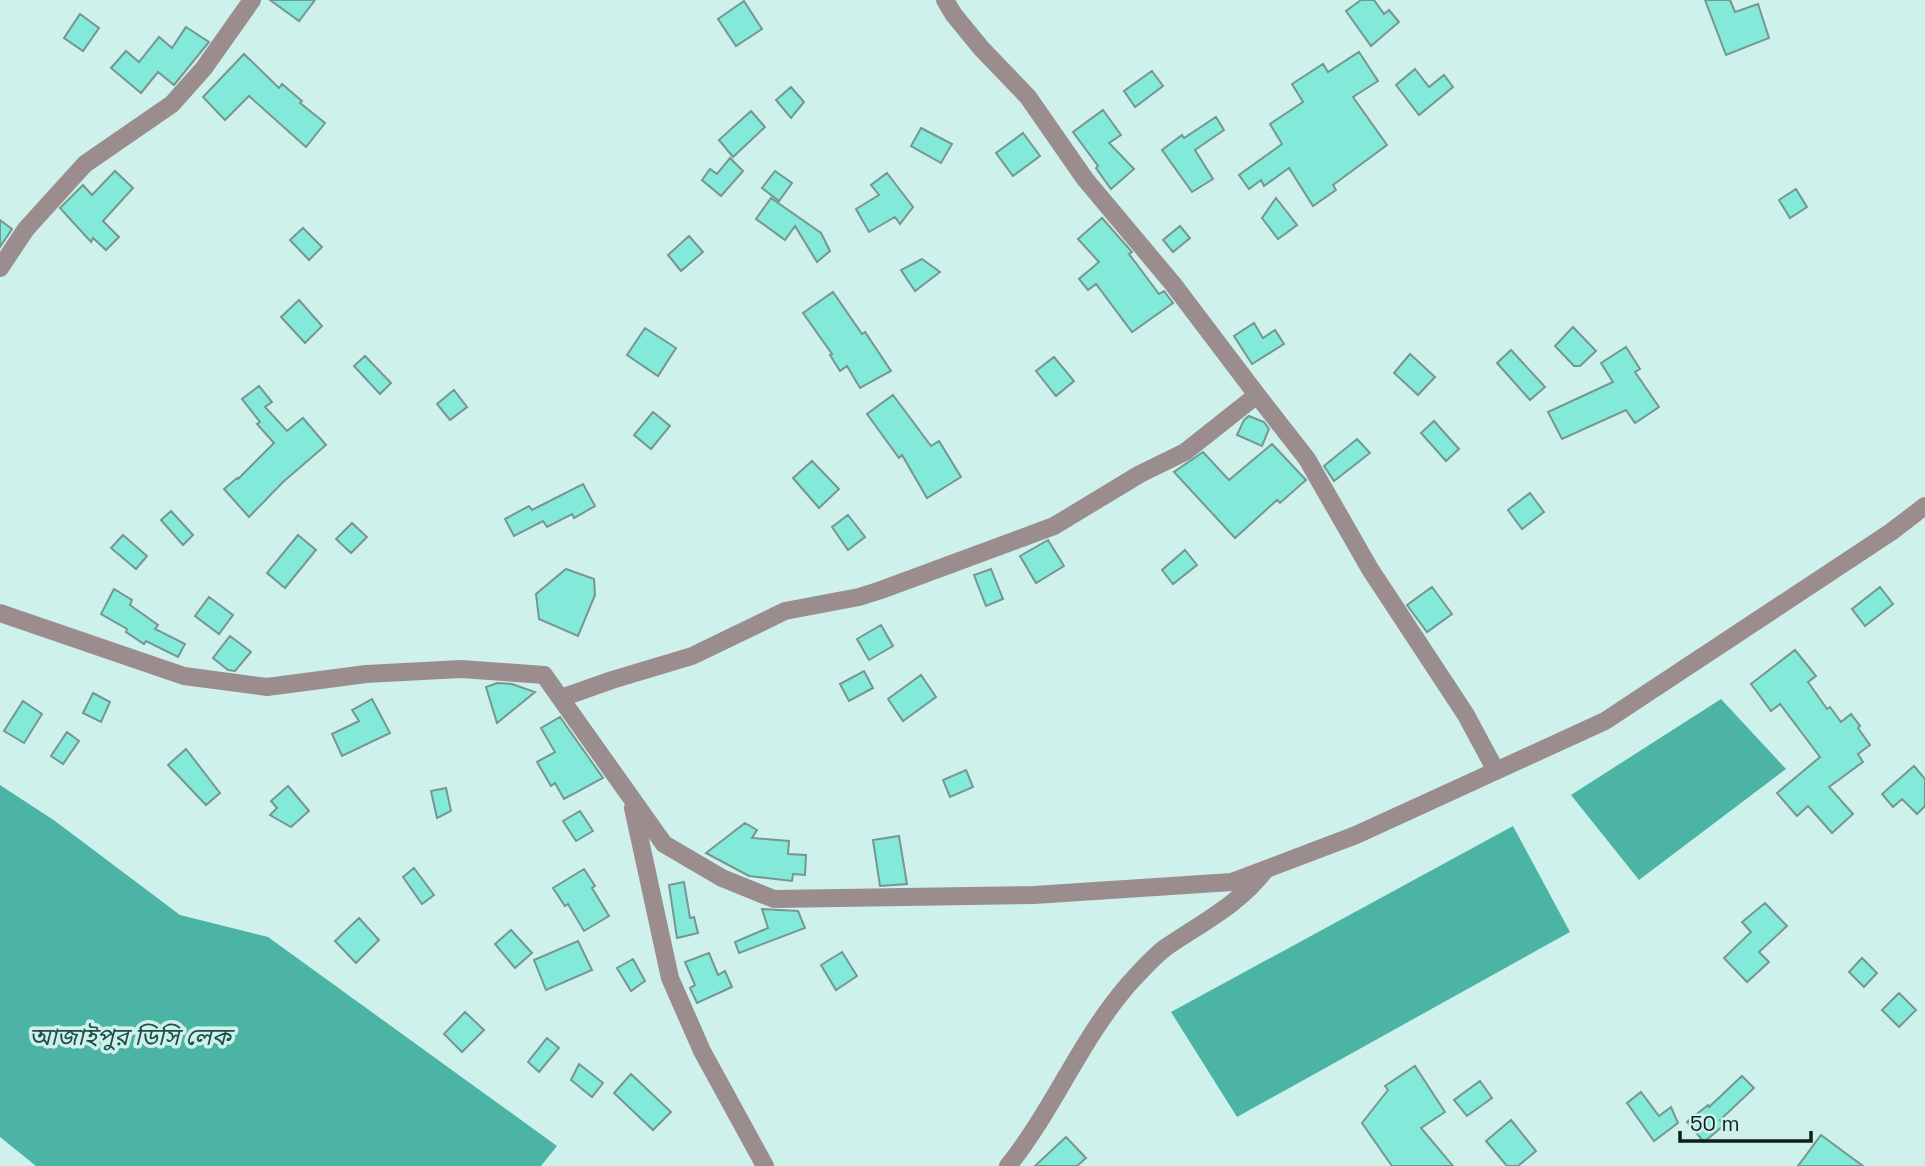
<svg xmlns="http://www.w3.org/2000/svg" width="1925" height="1166" viewBox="0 0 1925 1166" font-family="'Space Grotesk','Noto Sans Bengali',sans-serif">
	<rect width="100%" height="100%" fill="#cef2eb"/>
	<!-- water -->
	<path fill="#4cb4a5" d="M1721,699L1786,769L1639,880L1571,795Z
		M0,785L55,821L180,915L268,937L557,1146L541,1166H36L0,1137Z
		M1513,826L1570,932L1237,1117L1171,1012Z"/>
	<!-- building -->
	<path fill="#83e9d9" stroke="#769791" stroke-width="2" d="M270,0H315L299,21Z
		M1361,0H1374L1384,14L1389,10L1399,22L1371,46L1346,11Z
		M1705,0H1730L1735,12L1758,4L1769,38L1726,55Z
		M744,1L762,29L736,46L718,19Z
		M80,14L99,28L83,51L64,38Z
		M186,27L209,42L174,85L158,72L141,93L111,68L126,51L139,62L159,37L172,48Z
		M1359,52L1378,81L1353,97L1387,145L1333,185L1336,190L1313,206L1289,168L1264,186L1261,180L1249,189L1239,175L1282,144L1270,124L1303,102L1292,84L1323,64L1328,72Z
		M244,54L279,88L282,84L302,101L300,103L325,123L306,147L249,96L225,120L203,97Z
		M1415,69L1429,87L1444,75L1453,87L1419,115L1396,85Z
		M1152,71L1163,86L1135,107L1124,91Z
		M791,87L804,102L791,118L776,100Z
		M1103,110L1121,135L1109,143L1134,169L1111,189L1096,168L1098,166L1073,132Z
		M751,111L765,127L733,157L719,140Z
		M1216,117L1224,130L1195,150L1213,179L1192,192L1162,150L1182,135L1184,138Z
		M921,128L952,144L941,163L911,146Z
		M1023,133L1040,156L1013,176L996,153Z
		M730,158L743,171L721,196L702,180L710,169L717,174Z
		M115,171L133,188L103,221L119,237L106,250L93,238L91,242L60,208L83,185L92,195Z
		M775,171L792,183L779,201L762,188Z
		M887,173L913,207L900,224L895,217L869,232L856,209L879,195L871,185Z
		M1796,189L1807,207L1790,218L1779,200Z
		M771,198L821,233L830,251L817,262L795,226L785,240L756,219Z
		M1276,198L1297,225L1278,239L1262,218Z
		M1102,218L1132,252L1129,254L1159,294L1164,291L1173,303L1132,332L1096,284L1088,290L1079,279L1099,262L1078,239Z
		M0,220L12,229L0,247Z
		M1180,226L1190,238L1173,252L1163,240Z
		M303,228L322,247L309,260L290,240Z
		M689,236L703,252L681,271L668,255Z
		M922,259L940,272L915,291L901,270Z
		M833,292L862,334L865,332L891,371L860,388L847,366L840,371L830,355L832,354L803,313Z
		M299,300L322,326L305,343L281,317Z
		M1254,323L1263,338L1275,330L1284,344L1252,364L1234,336Z
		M1573,327L1596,351L1580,366H1574L1555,346Z
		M645,328L676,348L658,376L627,355Z
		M1626,347L1640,369L1635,372L1659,407L1635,423L1626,410L1562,439L1548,412L1613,382L1601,363Z
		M1511,350L1545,387L1530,400L1497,363Z
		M1410,354L1435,377L1418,395L1394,373Z
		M365,356L391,383L380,394L354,366Z
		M1054,357L1074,381L1056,396L1036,371Z
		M259,386L272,402L265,407L287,431L303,418L326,445L283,482L249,517L224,489L237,478L238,479L274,443L257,424L260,422L242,399Z
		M454,390L467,407L450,420L437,404Z
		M893,395L931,446L939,441L961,477L927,498L902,455L899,458L867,414Z
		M653,412L670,426L651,449L634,435Z
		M1249,416L1264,422L1269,429L1262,446L1237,435L1244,420Z
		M1434,421L1459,449L1446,461L1421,433Z
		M1357,439L1370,453L1334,481L1324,466Z
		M1272,444L1306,480L1280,503L1277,500L1235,538L1174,472L1203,452L1229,480Z
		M812,461L839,489L819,508L793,478Z
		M583,484L595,506L574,518L572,514L547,527L543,521L514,536L505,519L529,506L532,510Z
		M1530,493L1544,512L1522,529L1508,510Z
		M171,511L193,535L183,545L161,520Z
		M848,515L865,537L848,550L832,527Z
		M352,523L367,537L351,553L336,539Z
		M123,535L147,556L136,569L111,548Z
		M298,535L316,550L285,588L267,573Z
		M1048,540L1064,566L1036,583L1020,556Z
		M1185,550L1197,565L1173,584L1162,570Z
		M566,569L594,579L595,595L578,636L539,619L536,594Z
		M991,569L1003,599L986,606L974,575Z
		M1432,587L1452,614L1427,632L1407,605Z
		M1880,587L1893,604L1865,626L1852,609Z
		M114,589L132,600L130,605L158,625L155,629L185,644L178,657L146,641L144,644L126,632L127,629L101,614Z
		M209,597L233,615L219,634L195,616Z
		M881,625L893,646L869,660L857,639Z
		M230,636L251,652L235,671L228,670L213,658Z
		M1795,650L1816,676L1808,682L1827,709L1830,707L1841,722L1851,714L1860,726L1858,728L1870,745L1858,754L1863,762L1829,787L1853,814L1832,833L1808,806L1797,816L1777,793L1820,757L1780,704L1771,711L1751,684Z
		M864,671L873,688L849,701L840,684Z
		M921,675L936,697L903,721L888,699Z
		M497,683L512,684L535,692L497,723L486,687Z
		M93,693L110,702L101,722L83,713Z
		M372,699L390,733L342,756L332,734L359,721L352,710Z
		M23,701L42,714L24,743L4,731Z
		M560,717L603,778L564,799L555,783L551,786L537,762L555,752L541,728Z
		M67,732L79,741L63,764L51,756Z
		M186,749L220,793L206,805L168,765Z
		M1914,766L1925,779V806L1917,814L1902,799L1893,807L1882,794Z
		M966,770L973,787L950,797L943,780Z
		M288,786L309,811L291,827L270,815L277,808L271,801Z
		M446,788L451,811L437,818L431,791Z
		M580,811L593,831L576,841L563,821Z
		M745,823L757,830L752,838L789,841L788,854L806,855L805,875L793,874L792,881L749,876L706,853Z
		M899,836L907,884L880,886L873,840Z
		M414,868L434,895L422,904L403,877Z
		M584,869L595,886L592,888L609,916L584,931L568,904L565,906L553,888Z
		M684,882L690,918L694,917L698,933L677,938L669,885Z
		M1765,903L1787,926L1759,952L1769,962L1747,982L1724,958L1751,932L1742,922Z
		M762,909L798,911L805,928L739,953L735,942L768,928Z
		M359,918L379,940L356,963L335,941Z
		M511,930L532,953L515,968L495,944Z
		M578,941L592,970L546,990L534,960Z
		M842,952L857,976L836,990L821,965Z
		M709,953L718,975L725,971L732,987L697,1003L690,988L695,985L685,962Z
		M1862,958L1877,973L1864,987L1849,972Z
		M633,959L645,981L631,991L617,968Z
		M1899,993L1916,1010L1899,1027L1882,1010Z
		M465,1012L484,1030L462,1052L444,1034Z
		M547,1038L559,1048L539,1072L528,1062Z
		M579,1064L603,1083L592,1097L571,1080Z
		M1415,1066L1445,1112L1421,1128L1453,1166H1392L1362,1123L1388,1090L1385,1086Z
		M631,1074L671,1112L653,1130L614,1093Z
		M1742,1076L1754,1088L1720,1120L1724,1125L1704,1142L1687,1122L1708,1105L1709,1107Z
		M1480,1081L1492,1098L1467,1116L1454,1100Z
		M1641,1092L1659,1116L1671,1107L1678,1123L1654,1141L1627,1103Z
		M1511,1120L1536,1151L1518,1166H1507L1486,1141Z
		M1821,1135L1863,1166H1798Z
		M1066,1137L1086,1158L1077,1166H1035Z"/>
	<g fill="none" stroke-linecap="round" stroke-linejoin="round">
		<!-- minor -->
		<path stroke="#9b8d8e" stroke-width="18" d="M945,0L954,15L981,48L1028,97L1085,179L1173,284L1257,395
			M0,268L26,229L85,164L172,104L204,68L252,0
			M0,613L184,676L267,687L366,674L461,669L544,675L664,844L722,878L774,899L1034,895L1232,882L1356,835L1605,721L1891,532L1925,506
			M561,698L612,680L692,656L785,611L859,597L881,590L1054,526L1140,474L1185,452L1257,395L1307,459L1370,569L1466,715L1496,771
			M633,808L670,978L702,1051L765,1166
			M1008,1166C1053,1110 1080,1041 1127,986C1138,974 1152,958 1165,948C1201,923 1239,905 1266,869"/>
	</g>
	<g text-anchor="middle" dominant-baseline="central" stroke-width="7" stroke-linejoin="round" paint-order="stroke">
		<!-- water labels -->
		<g font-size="24" font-style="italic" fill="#204e47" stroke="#cef2eb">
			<text x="130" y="1036">আজাইপুর ডিসি লেক</text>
		</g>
	</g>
	<!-- scale -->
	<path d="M1680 1131v10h131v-10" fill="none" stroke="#101e1b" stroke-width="3.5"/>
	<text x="1690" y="1131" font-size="21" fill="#101e1b" stroke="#cef2eb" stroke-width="5" paint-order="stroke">50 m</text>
</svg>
